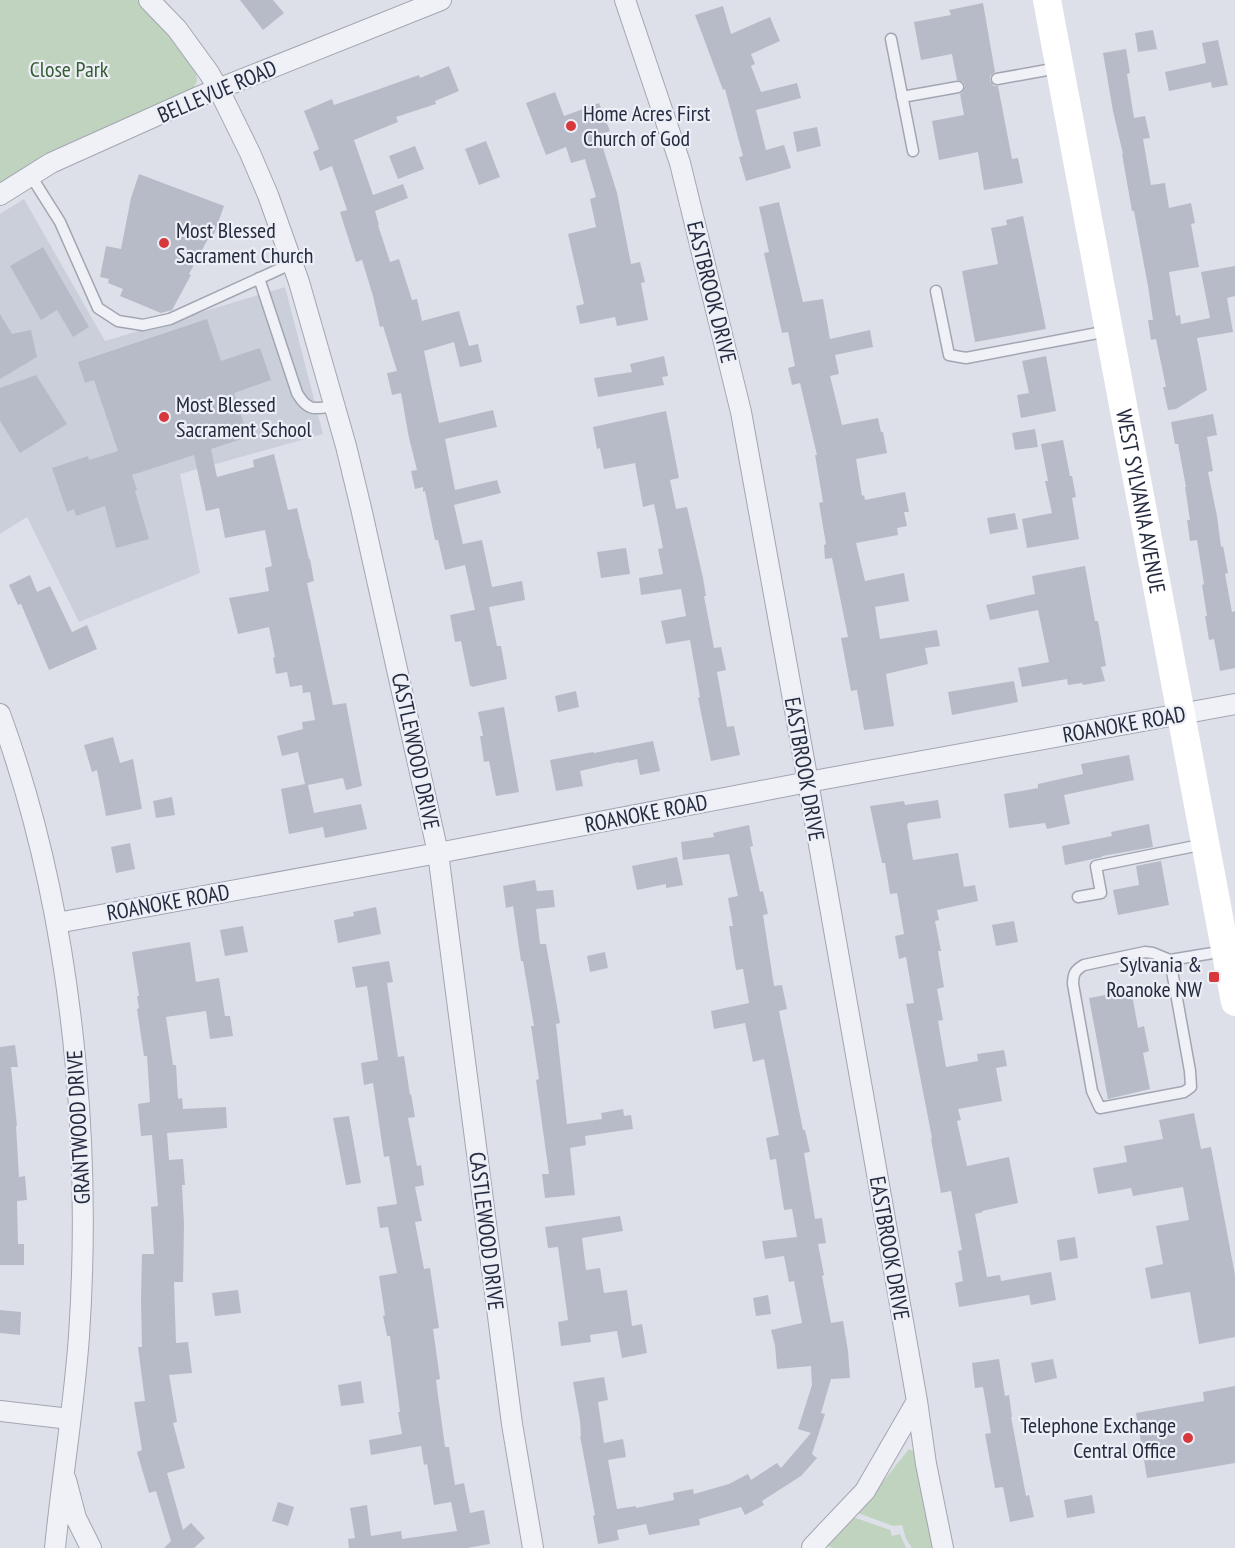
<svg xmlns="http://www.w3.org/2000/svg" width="1235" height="1548" viewBox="0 0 1235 1548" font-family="'PT Sans Narrow',sans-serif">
	<rect width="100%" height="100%" fill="#dde0e8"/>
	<!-- built -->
	<path fill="#cbcfda" d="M24,199L105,341L285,287L323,434L180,474L200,573L79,622L27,517L0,534V214Z"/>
	<!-- green -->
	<path fill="#c0d3be" d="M0,0H138L170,34L195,68L197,81L193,89L0,185Z
		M909,1449L918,1454L934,1548H912L906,1539L902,1525L893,1526L858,1513Z
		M853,1517L890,1530L892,1536L900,1534L906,1548H833L825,1545Z"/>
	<!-- building -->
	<path fill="#b7bbc8" d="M240,0H273L284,13L263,30Z
		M983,3L995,72L990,76V81L994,86H998L1012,159L1018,158L1023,183L984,190L978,152L939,160L932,121L964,115L960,94L963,92L965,86L963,82L957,80L952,54L921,60L914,22L951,15L949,10Z
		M723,6L731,34L770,17L780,41L751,54L755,64L751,66L761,92L797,83L801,98L756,110L766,150L784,145L791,168L746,181L739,157L743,156L725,89L723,90L695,15Z
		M1153,30L1157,49L1138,52L1135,33Z
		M1218,40L1228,85L1212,88L1211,82L1169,91L1165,72L1206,63L1202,43Z
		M1126,49L1130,73L1127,74L1134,118L1145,116L1150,138L1143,139L1151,185L1165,183L1169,208L1191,203L1195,223L1191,224L1199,267L1169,272L1176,316L1180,315L1181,324L1210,318L1201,272L1235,266V296L1227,298L1233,332L1197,338L1207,390L1176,409L1168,410L1163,387H1166L1156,339L1151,340L1148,320H1153L1148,286L1134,211H1132L1122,154H1123L1113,111L1103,53Z
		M449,66L459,91L435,101L436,104L396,117L398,122L354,140L373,195L403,184L408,198L375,211L379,225H378L390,262L399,259L412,300L417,299L422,321L459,311L469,346L478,344L482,362L460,367L454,342L424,351L439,423L493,410L497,427L445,439L455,490L497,480L501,493L454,505L463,544L482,540L492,587L522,581L525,600L489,607L497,646H501L507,679L472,687V686H470L461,641L455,642L450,615L488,607L475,610L465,565L445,570L438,540H435L425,491L423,492V487L415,489L411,471L417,470L409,438L401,393L392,395L387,373L397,371L383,326L380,327L373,296L362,260L356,262L345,228L340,212L347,210L332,166L320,171L313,152L319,149L304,111L332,99L334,105L419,75L420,78Z
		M555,92L564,116L599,103L610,131L599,135L617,193L631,264L640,262L645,282L641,283L648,320L617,326L615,317L580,324L576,306L584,304L568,234L596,227L590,199L596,197L585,159L571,163L566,147L546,155L526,103Z
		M817,127L821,146L797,152L793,132Z
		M486,141L500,177L479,185L465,149Z
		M415,146L424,169L398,179L389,156Z
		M139,174L224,206L212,240L208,239L189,274L191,275L172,310L161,313L120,296L123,289L108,283L109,279L100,277L106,246L121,249L131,198Z
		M779,202L803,302L823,299L830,339L870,330L873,347L835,355L839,374L830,376L842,425L878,418L881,432H883L887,453L856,459L862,496L864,495L865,500L905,492L909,512H904L907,526L897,528L898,535L856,543L865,581L904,573L909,601L875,607L880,639L937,630L940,646L925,648L928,664L886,674L894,726L864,730L857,690L851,691L841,638L848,637L832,558L825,559L824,545L826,544L819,503L823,502L815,455H817L800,383L792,385L788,368L795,366L788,332L782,333L764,253L769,252L759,207Z
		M1023,216L1046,329L975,342L962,271L998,264L991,228L1007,225L1006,220Z
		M43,247L89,327L73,337L57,310L41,320L10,266Z
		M0,314L12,334L31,330L37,357L0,379Z
		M207,319L221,361L260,348L271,380L234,393L248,437L211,449L217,477L254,467L253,460L274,454L288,510L297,508L309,559H310L314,581L307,583L333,705L346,703L362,786L346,790L343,778L308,785L314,813L361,804L367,829L325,838L323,827L289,834L281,789L305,784L298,752L282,756L277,736L303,729L302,722L315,720L310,692L303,693L302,685L290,687L287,672L276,674L273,658L275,657L269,627L238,634L229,598L269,591L265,568L272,566L265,530L225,538L219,508L206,511L194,455L132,475L137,490L135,491L149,539L116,548L105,506L76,516L74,509L67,512L52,468L88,456L89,460L118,451L94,380L85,383L78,362Z
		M664,356L668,376L662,377L664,385L598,397L594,378L632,372L630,364Z
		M1046,356L1056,411L1021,418L1017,395L1029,393L1022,361Z
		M36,375L67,424L20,453L0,421V388Z
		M666,411L679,478L670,480L676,509L687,507L703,578L706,596H704L714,648L721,647L726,670L717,672L727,727L734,726L740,755L711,761L698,698L700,697L690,640L666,644L661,621L686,616L681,589L641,595L639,578L663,574L658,549L663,548L654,504L643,507L635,463L604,469L600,448L597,449L593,427Z
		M1213,414L1217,435L1207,437L1213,471L1208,472L1217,516L1221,547L1223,546L1228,573L1225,574L1232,612L1235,611V668L1220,671L1214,639L1209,640L1205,616H1207L1202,585L1204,584L1197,540L1190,541L1187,520H1190L1185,487H1186L1178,444H1175L1171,422Z
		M1035,429L1038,447L1015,450L1012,433Z
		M1063,440L1070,476H1072L1076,497L1072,498L1079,539L1027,548L1022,519L1052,513L1045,481H1048L1041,444Z
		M1015,513L1018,529L990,534L987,518Z
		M626,548L630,574L601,578L597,552Z
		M1085,566L1095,621H1098L1106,666L1101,667L1105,681L1083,685L1082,683L1068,685L1067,679L1022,687L1018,668L1049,662L1038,610L990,620L986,605L1035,594L1032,576Z
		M30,575L37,592L50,586L72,632L87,625L97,649L49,670L21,604L18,605L9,585Z
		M1014,681L1018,702L952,715L948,692Z
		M576,691L579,707L558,712L555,696Z
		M504,707L519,792L496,796L489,761L484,762L480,736H483L478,712Z
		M113,737L120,763L133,759L142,809L106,816L97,770L92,772L84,745Z
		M653,741L660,771L640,775L637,759L619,763V762L580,771L583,786L556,791L550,760L593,752L594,753Z
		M1129,755L1134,780L1064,795L1070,824L1047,829L1045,823L1009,828L1004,794L1038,788V784L1083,774L1081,764Z
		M172,797L175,815L156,818L153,801Z
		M938,800L941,818L908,823V824L907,825L913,860L958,853L964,887L975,885L978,901L937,910L939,920L935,921L941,951H938L944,987L937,989L943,1020L938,1021L946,1067L978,1061L977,1054L1004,1050L1007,1066L996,1068L1002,1101L958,1109L961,1120L957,1121L967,1166L1009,1157L1018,1203L982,1211L983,1212L975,1214L987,1277L1000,1275L1001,1281L1051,1272L1056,1300L1031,1305L1029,1295L959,1307L955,1283L963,1281L958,1251L962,1250L951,1191L941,1193L931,1139L932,1138L906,1004L914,1003L906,957L899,959L895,936L904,934L897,893L890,894L885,863H882L870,806L904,801L905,805Z
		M1149,824L1153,847L1102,856V857L1065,865L1062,846L1112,836L1111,832Z
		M749,825L753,846L750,847L760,892L763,891L768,914L763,915L774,986L782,985L787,1009L779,1011L803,1130H805L810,1152L804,1153L815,1219L822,1218L826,1243L818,1244L824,1275L822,1276L831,1323L843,1321L848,1351L850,1378L831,1379L821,1413L825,1414L812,1454L817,1458L801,1476L762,1501L764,1505L745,1515L741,1507L699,1519L700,1525L649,1535L646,1524L617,1530L619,1540L598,1544L593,1516L595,1515L580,1436H581L580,1421L573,1382L604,1377L608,1400L598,1402L604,1443L623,1439L626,1457L608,1460L617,1509L636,1506V1508L674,1500L673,1493L693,1489L694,1494L729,1484L748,1474L751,1480L777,1463L781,1468L811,1433L798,1429L812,1385L811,1366L777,1369L775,1345L771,1330L802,1323L794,1281L789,1282L784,1256L765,1259L762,1241L797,1237L792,1209L784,1210L776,1159L770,1160L766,1138L779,1135L764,1059L753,1062L745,1023L714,1029L711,1011L749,1003L743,969L736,970L729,926H733L728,898L738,896L729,854L683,860L681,842L714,837L713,833Z
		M130,843L135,869L116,873L111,847Z
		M677,857L683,885L666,888V884L637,890L632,866Z
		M1161,861L1169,905L1118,915L1113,890L1139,885L1136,866Z
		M535,880L537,891L553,890L555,907L536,909L540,944H546L560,1023L556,1024L567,1124L602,1119L601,1113L623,1109L624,1116L631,1115L633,1129L585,1136L586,1145L570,1148L575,1195L545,1198L542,1174H549L536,1080L539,1079L531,1026H534L523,961H521L513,906L506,908L503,886Z
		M376,907L381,934L338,943L334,920L354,916L353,912Z
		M1014,921L1018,942L996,946L992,925Z
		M243,926L248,952L225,956L220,930Z
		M190,942L196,982L219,978L225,1016H230L233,1036L210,1039L206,1011L166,1017L173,1065H176L178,1099L182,1098L183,1109L226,1107L227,1128L167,1133L169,1160L183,1159L185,1185H182L184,1225L183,1282H174L176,1343L188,1342L192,1373L169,1375L177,1422L173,1423L185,1468L167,1473L183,1530L191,1523L205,1538L194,1548H164L171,1541L156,1491L149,1493L137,1452L142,1450L134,1402L145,1401L138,1347H142L141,1299L142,1254H154L151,1207L158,1206L152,1135L141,1136L138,1104L150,1102L147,1056H144L137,1009L139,1008L137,996H139L132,952Z
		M605,952L608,968L590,972L587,956Z
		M389,961L393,982L387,983L398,1057L404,1056L410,1095L411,1094L415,1117L408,1118L417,1166L421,1165L424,1185L415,1187L422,1221L415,1222L424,1269L430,1268L439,1328L433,1329L440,1379L436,1380L445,1447H449L455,1485L464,1483L470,1513L484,1510L490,1544L467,1548H349L348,1539L355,1538L350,1508L367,1505L371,1536L401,1531L402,1539L457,1531L451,1502L434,1505L427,1464L424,1465L421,1446L371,1455L369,1440L402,1434L398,1412H400L390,1336H387L383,1316L385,1315L379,1276L397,1273L388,1227L380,1228L377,1207L397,1204L389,1156L384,1157L373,1083L364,1085L361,1063L378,1060L367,986L356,988L352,967Z
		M1111,994V997L1132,994L1138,1028L1144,1026L1149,1051L1143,1053L1150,1089L1108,1099L1089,998Z
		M15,1045L18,1067H11L17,1126H16L19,1177L25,1176L27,1200L17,1201L18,1244H24V1265H0V1047Z
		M1194,1113L1201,1149L1211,1147L1235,1275V1337L1199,1344L1190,1292L1151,1299L1145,1268L1163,1264L1156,1226L1189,1220L1183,1187L1133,1196L1131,1188L1098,1194L1093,1168L1127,1162L1124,1146L1163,1139L1159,1120Z
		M349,1116L361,1183L346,1185L333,1118Z
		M620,1216L623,1231L582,1238L586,1270L600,1268L604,1293L627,1290L632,1326L642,1324L647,1353L622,1358L617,1331L590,1335L591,1342L561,1346L558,1322L568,1320L558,1247L548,1248L545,1227Z
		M1075,1237L1078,1258L1060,1261L1057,1240Z
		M238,1290L241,1313L215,1316L212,1293Z
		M768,1295L771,1314L756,1316L753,1298Z
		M0,1310L21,1312L20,1335L0,1333Z
		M999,1359L1005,1396L1009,1395L1012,1417H1011L1026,1496L1029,1495L1034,1517L1010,1522L1003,1487L995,1488L985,1434L991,1433L983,1387L975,1388L972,1363Z
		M1053,1359L1057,1378L1035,1383L1031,1363Z
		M361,1381L364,1403L341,1406L338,1385Z
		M1235,1386V1463L1147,1478L1136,1413L1204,1401L1203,1392Z
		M1092,1495L1095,1513L1067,1518L1064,1500Z
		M278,1502L294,1507L288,1526L272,1521Z"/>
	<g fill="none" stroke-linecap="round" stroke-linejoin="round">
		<defs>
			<path id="service" d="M891,39L913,151
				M997,79L1058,68
				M902,97L958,87
				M31,176L60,222L98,308L118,321L143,325L170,319L293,263
				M259,278L297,393C308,412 315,409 334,406
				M936,291L949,355L966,358L1108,331
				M1078,897L1101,893L1096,866L1205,844
				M1170,960L1190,1071L1191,1087L1184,1092L1100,1108L1092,1091L1073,984C1073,974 1075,970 1084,965L1145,952L1153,953L1170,960L1225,951"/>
			<path id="minor" d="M149,0L177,29L209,73L219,90L250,153L268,195L299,282L346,446L361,508L438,853L512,1424L533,1548
				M625,0L680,163L741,412L808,782L917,1401L926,1464L943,1548
				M0,195L51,163L198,97L441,0
				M0,714C42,828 65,947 76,1068C84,1157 85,1246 79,1336C74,1407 62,1477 55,1548
				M57,923L438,853L808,782L1235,704
				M0,1411L70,1419
				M66,1480L76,1518L91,1548
				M812,1547L865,1491L917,1401"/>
		</defs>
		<!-- service casing -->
		<use href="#service" stroke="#a2a6b2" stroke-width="13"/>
		<!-- minor casing -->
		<use href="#minor" stroke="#a2a6b2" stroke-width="22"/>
		<!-- service -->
		<use href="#service" stroke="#f0f1f6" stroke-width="10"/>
		<!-- minor -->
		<use href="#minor" stroke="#f0f1f6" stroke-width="20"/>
		<!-- secondary -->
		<path stroke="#fff" stroke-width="28" id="s1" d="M1047,0L1235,1002"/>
	</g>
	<!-- markers -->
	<g fill="#d7383b" stroke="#edeff6" stroke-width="2">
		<circle cx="571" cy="126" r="6"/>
		<circle cx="164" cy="243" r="6"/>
		<circle cx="164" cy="417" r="6"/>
		<rect x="1208" y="971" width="12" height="12" rx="3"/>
		<circle cx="1188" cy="1438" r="6"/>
	</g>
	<g text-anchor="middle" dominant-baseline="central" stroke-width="4.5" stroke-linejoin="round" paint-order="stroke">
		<!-- park labels -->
		<g font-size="22" fill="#345c32" stroke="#edeff6">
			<text x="69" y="69">Close Park</text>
		</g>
		<!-- street labels -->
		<g font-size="22" fill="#252c40" stroke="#edeff6">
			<text transform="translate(217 91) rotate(-23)">BELLEVUE ROAD</text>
			<text transform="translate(712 292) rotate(76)">EASTBROOK DRIVE</text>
			<text stroke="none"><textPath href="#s1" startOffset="510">WEST SYLVANIA AVENUE</textPath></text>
			<text transform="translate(1124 724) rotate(-10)">ROANOKE ROAD</text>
			<text transform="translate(416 751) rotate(78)">CASTLEWOOD DRIVE</text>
			<text transform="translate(805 769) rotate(80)">EASTBROOK DRIVE</text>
			<text transform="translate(646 813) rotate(-11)">ROANOKE ROAD</text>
			<text transform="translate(168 902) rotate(-10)">ROANOKE ROAD</text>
			<text transform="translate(78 1127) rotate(-93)">GRANTWOOD DRIVE</text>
			<text transform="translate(487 1231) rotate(83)">CASTLEWOOD DRIVE</text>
			<text transform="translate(890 1248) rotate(80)">EASTBROOK DRIVE</text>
		</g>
		<!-- poi labels -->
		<g font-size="22" fill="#252c40" stroke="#edeff6" text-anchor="start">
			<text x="583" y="113">Home Acres First<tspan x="583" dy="25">Church of God</tspan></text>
			<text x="176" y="230">Most Blessed<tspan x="176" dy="25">Sacrament Church</tspan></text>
			<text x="176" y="404">Most Blessed<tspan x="176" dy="25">Sacrament School</tspan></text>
			<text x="1202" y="964" text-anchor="end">Sylvania &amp;<tspan x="1202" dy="25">Roanoke NW</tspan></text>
			<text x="1176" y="1425" text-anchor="end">Telephone Exchange<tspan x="1176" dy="25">Central Office</tspan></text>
		</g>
	</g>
</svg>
